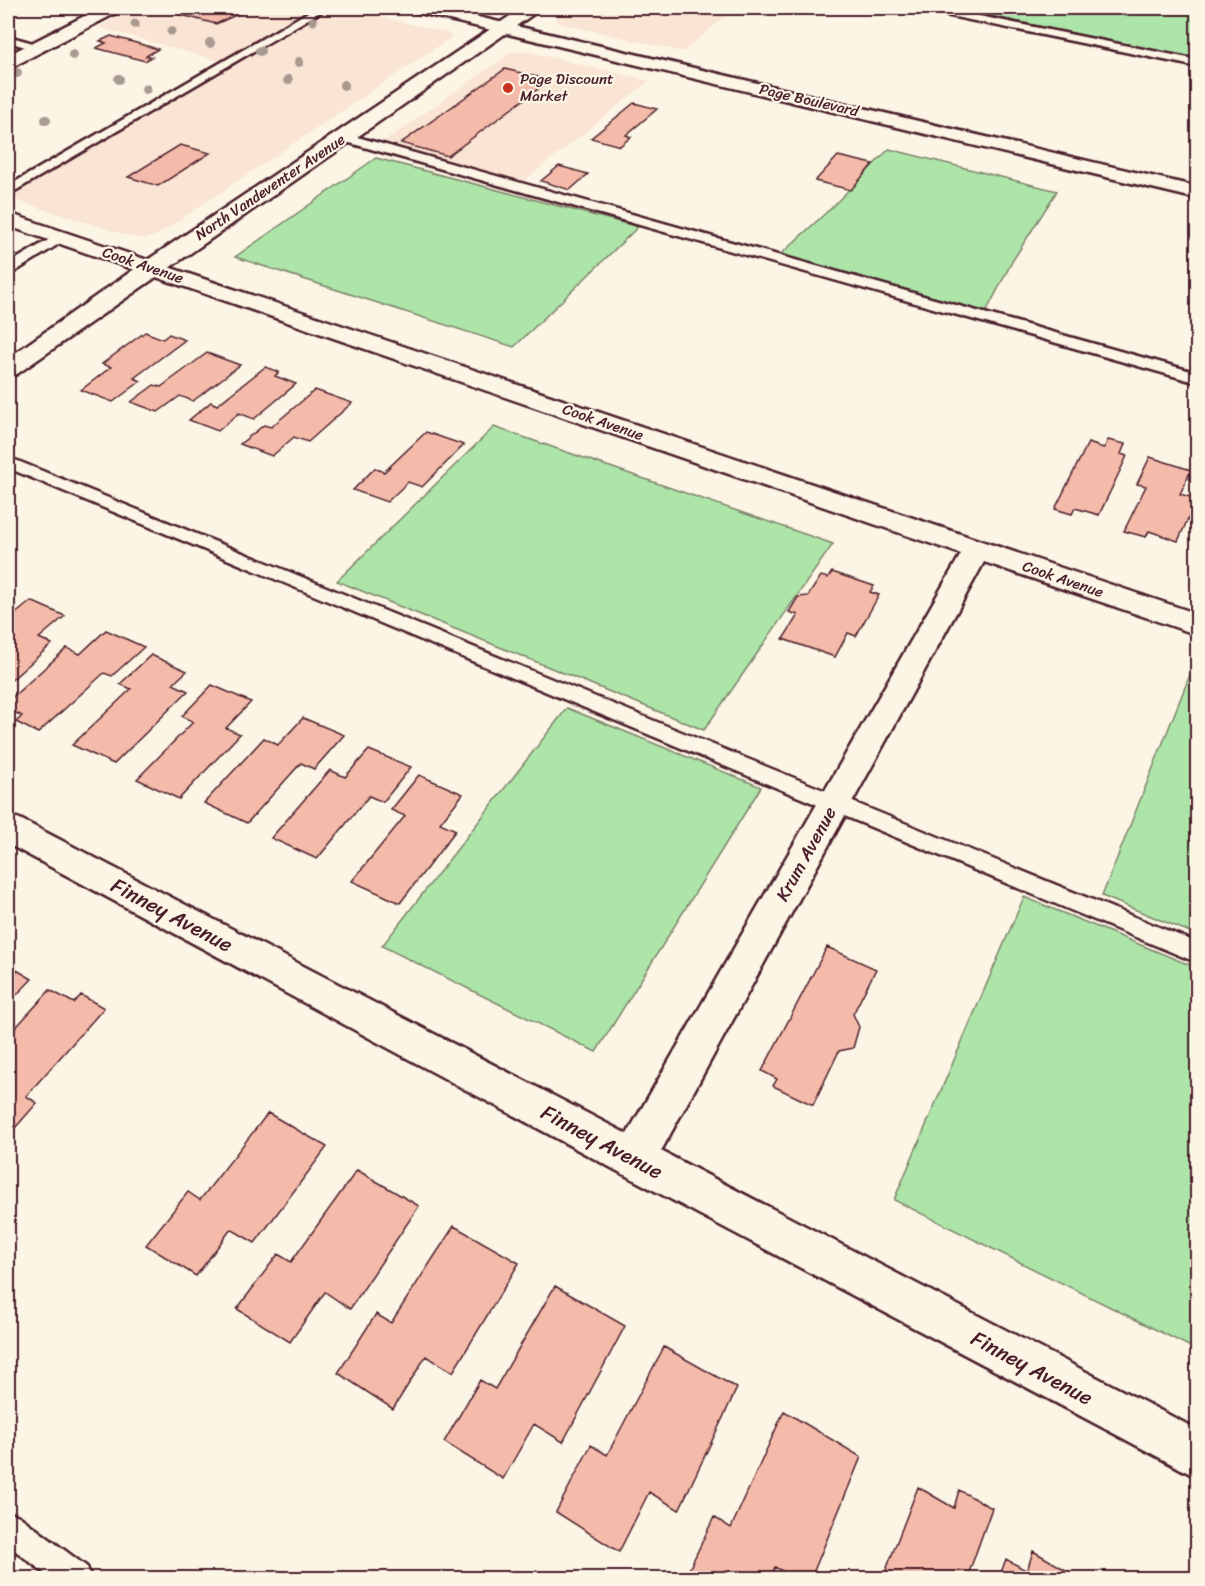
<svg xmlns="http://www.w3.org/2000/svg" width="1205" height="1586" viewBox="0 0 1205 1586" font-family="Sriracha,sans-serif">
	<rect width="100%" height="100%" fill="#fcf5e5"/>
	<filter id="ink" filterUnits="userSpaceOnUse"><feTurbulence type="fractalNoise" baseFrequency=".0167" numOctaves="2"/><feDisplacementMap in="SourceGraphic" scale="12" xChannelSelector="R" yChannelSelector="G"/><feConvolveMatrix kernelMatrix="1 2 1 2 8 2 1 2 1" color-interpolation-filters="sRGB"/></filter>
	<g filter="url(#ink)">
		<!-- built -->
		<path fill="#fae4d3" d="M137,8H342L448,33L452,37L156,236L139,239L8,198L230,64L98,27Z
			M570,8H735L683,52L560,23L555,20Z
			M512,52H529L649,81L523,182L382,143Z"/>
		<!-- green -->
		<path fill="#ade5a9" stroke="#7c826a" stroke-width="1.5" d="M952,8H1197V59Z
			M889,149L1057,191L1013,260L986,312L780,255L829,210Z
			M376,158L638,227L514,347L235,257Z
			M494,427L833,544L704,730L337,581Z
			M1193,667L1198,668L1197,935L1102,896Z
			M567,708L761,787L596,1052L382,946Z
			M1024,897L1197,968V1350L894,1200Z"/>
		<!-- building -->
		<path fill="#f4bbaa" stroke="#4a1f2b" stroke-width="1.5" d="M167,8H235L247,10L216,24L162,10Z
			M682,8H709L708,14Z
			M111,36L158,49L146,56L152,57L145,61L96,48L106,43L100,41Z
			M505,69L550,80L448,156L401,143Z
			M634,103L657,109L626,135L631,137L620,146L591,138Z
			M180,145L210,153L158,186L128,177Z
			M838,156L873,164L851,190L815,181Z
			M559,166L588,174L570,190L541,181Z
			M145,332L163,339L169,334L185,340L134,378L141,381L113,402L81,390L111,367L102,364Z
			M207,353L240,365L193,401L180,396L158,412L131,402L154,385L161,387Z
			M265,367L279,372L275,376L296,384L254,419L239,413L218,431L189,420L211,402L217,405Z
			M315,390L352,403L308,442L294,437L272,456L240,444L264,425L271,427Z
			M426,432L464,445L422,487L408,482L387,502L353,490L375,468L384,472Z
			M1108,440L1125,444L1121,454L1127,456L1099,515L1075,508L1072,514L1055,509L1088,443L1104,448Z
			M1150,457L1191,470L1180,494L1197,499L1178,541L1149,531L1146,537L1124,531L1146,486L1137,484Z
			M832,572L874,586L870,592L879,595L856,636L848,633L835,657L783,639L798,615L789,612L798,597L808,596L821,576L828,578Z
			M31,601L65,616L39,638L52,644L8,683V620Z
			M106,630L144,647L112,676L104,673L38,733L16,722L22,716L8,709V701L67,648L80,654Z
			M151,655L187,671L173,684L188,691L114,764L72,745L131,689L120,684Z
			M212,685L251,702L226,728L240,734L179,799L137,779L193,722L182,716Z
			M303,718L344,735L314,769L301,763L247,823L204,803L264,738L278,745Z
			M369,750L411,767L383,802L369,796L317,859L271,838L330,770L345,777Z
			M419,775L463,794L440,823L456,830L400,903L352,881L405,816L391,810Z
			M827,947L876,969L853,1014L859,1027L853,1048L839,1051L813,1105L773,1086L777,1079L762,1071Z
			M8,965L32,979L8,1004Z
			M50,990L74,1003L81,995L104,1008L26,1096L37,1103L8,1136V1036Z
			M268,1113L327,1147L255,1243L231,1229L196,1276L146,1245L188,1192L200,1200Z
			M357,1170L419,1206L350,1309L325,1292L290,1342L237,1309L278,1254L291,1262Z
			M454,1226L519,1263L453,1372L426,1356L393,1409L338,1373L376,1314L391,1323Z
			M555,1286L625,1326L563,1442L534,1424L503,1479L444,1442L480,1380L495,1389Z
			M664,1347L737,1388L679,1510L649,1492L619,1552L556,1512L591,1445L607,1455Z
			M784,1411L861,1457L811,1578H795L775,1567L770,1578H685L714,1517L731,1528Z
			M918,1487L954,1508L959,1490L992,1508L967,1578H883Z
			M1033,1551L1073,1574L1071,1578H999L1006,1559L1027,1571Z"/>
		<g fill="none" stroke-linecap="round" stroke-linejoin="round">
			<defs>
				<path id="service" d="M315,8H327L8,195V186Z
					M921,8H940L1198,60V67L926,11Z
					M8,36L40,45L42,47L36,50L8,42Z
					M343,133L1198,373V383L339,140L337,137L339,134Z
					M60,233L67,237L65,240L13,273L8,274V264Z
					M8,457L1198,943V963L8,468Z
					M8,1512L19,1516L87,1567L91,1578H51L8,1545Z"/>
				<path id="minor" d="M100,8H121L118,12L14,66L8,67V55Z
					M8,213L1198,614V635L984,562L661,1151L1198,1430V1478L621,1173L8,844V815L20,819L627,1134L961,554L8,226Z"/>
				<path id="secondary" d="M522,8H542L17,374L8,376V358L143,263Z"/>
				<path id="primary" d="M411,8H440L1198,187V199L420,13L414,12Z"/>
			</defs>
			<!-- service casing -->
			<use href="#service" stroke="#4a1f2b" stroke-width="5"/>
			<!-- minor casing -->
			<use href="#minor" stroke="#4a1f2b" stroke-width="5"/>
			<!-- secondary casing -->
			<use href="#secondary" stroke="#4a1f2b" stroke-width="5"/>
			<!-- primary casing -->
			<use href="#primary" stroke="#4a1f2b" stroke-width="5"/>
			<!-- service -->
			<use href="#service" fill="#fcf5e5" fill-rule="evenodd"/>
			<!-- minor -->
			<use href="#minor" fill="#fcf5e5" fill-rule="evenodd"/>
			<!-- secondary -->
			<use href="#secondary" fill="#fcf5e5" fill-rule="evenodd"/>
			<!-- primary -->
			<use href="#primary" fill="#fcf5e5" fill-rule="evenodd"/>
		</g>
		<!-- trees -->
		<g fill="#a89a90">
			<circle cx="313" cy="21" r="4.5"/>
			<circle cx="135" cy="24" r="4.5"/>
			<circle cx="171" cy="31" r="4.5"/>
			<circle cx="210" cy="43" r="5"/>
			<circle cx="260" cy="51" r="5"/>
			<circle cx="73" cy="55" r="5"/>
			<circle cx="299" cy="62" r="5"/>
			<circle cx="17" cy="73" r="5"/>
			<circle cx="119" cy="79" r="5"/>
			<circle cx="288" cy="80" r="5"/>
			<circle cx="344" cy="85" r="5"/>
			<circle cx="146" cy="89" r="5"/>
			<circle cx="46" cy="120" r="5"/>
		</g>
	</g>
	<!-- markers -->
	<circle fill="#c8321e" stroke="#fcf5e5" stroke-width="2" cx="508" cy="88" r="6"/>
	<g text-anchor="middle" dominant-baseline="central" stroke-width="4.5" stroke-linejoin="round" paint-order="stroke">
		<!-- far-poi labels -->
		<g font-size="15" fill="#4a1f2b" stroke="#fcf5e5" text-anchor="start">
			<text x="520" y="79">Page Discount<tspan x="520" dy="17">Market</tspan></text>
		</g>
		<!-- far-street labels -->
		<g font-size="15" fill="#4a1f2b" stroke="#fcf5e5">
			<text transform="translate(809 100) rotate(13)">Page Boulevard</text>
			<text transform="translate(270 187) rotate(-34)">North Vandeventer Avenue</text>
			<text transform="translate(143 265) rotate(19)">Cook Avenue</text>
			<text transform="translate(603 422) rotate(19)">Cook Avenue</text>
			<text transform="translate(1063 579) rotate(19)">Cook Avenue</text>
		</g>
		<!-- street labels -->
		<g font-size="18" fill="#4a1f2b" stroke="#fcf5e5">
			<text transform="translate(806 854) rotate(-61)">Krum Avenue</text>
		</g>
		<!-- near-street labels -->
		<g font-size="21" fill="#4a1f2b" stroke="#fcf5e5">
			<text transform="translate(172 915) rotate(28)">Finney Avenue</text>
			<text transform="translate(602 1142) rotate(28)">Finney Avenue</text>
			<text transform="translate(1032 1368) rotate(28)">Finney Avenue</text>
		</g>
	</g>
	<!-- margin -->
	<rect width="1205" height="1586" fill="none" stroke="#fcf5e5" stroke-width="30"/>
	<rect x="15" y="15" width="1175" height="1556" fill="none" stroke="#4a1f2b" stroke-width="2" filter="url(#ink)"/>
</svg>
